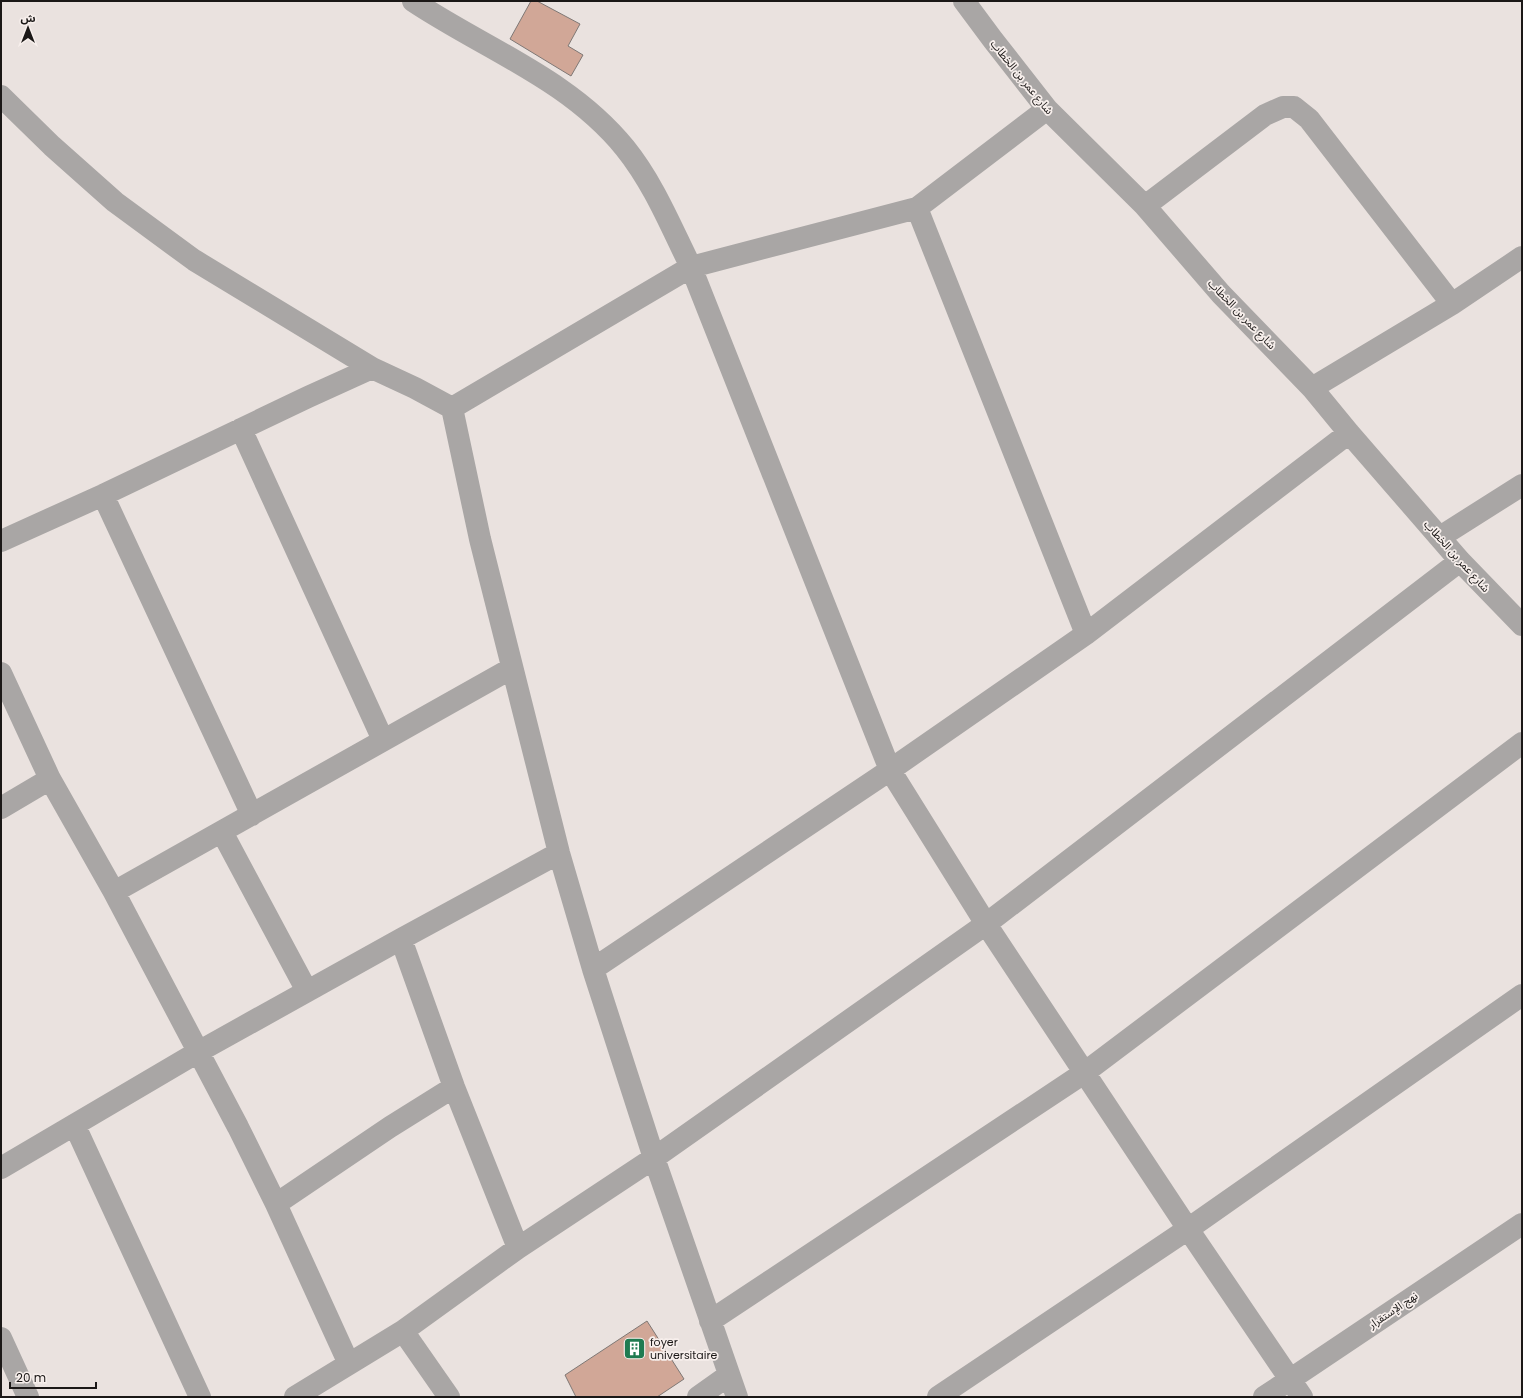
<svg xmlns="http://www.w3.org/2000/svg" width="1523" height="1398" viewBox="0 0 1523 1398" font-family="Poppins,'Noto Sans Arabic',sans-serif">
	<rect width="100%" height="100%" fill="#eae2df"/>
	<!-- building -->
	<path fill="#d1a797" stroke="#7f7875" d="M531,1H537L580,24L568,46L583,55L571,76L510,39Z
		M647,1321L684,1379L657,1397H576L565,1375Z"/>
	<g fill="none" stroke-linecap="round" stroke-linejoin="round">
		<!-- minor -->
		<path stroke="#a9a6a5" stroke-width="22" d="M413,1C485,49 569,79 625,148C654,184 671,227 691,267L890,770L986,924L1188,1229L1302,1397
			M964,1L993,40L1047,109L1145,206L1221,294L1312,388L1349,433L1460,561L1522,625
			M1,96L52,146L115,202L194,260L372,368L415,388L452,408
			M1145,206L1265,115L1283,107H1294L1309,119L1452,304
			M917,208L1086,634
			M1312,388L1452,304L1522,257
			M452,408L480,539L559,853L593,969L654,1158L737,1397
			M452,408L691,267L917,208L1047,109
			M241,429L383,740
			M103,495L252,815
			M1440,537L1522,485
			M1,541L103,495L308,397L372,368
			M1,673L50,779L114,892L238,1127L276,1204L349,1364
			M1,808L50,779
			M222,832L307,991
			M114,892L512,668
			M401,939L454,1087L518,1248
			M593,969L890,770L1086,634L1349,433
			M75,1126L200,1397
			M1,1168L198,1052L401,939L559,853
			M276,1204L390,1127L454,1087
			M710,1321L1084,1073L1522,743
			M403,1331L449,1397
			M1,1338L28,1397
			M295,1397L403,1331L518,1248L654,1158L986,924L1460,561
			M698,1397L729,1375
			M938,1397L1188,1229L1522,995
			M1264,1397L1522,1224"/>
	</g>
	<!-- icons -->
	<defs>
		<symbol id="building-square" viewBox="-11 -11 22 22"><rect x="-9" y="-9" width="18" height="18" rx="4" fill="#1f7b51" stroke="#f7efec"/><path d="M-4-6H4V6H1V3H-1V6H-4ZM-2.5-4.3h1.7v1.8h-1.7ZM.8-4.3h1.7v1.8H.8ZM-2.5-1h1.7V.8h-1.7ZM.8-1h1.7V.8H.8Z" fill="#fff"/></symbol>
	</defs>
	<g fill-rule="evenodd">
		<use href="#building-square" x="622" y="1336" width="25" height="25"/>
	</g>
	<g text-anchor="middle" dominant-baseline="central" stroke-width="3.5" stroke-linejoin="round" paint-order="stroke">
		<!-- street labels -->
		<g font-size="11" fill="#1b1817" stroke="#f7efec">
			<text transform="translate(1022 77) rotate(51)">شارع عمر بن الخطاب</text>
			<text transform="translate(1242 314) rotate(46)">شارع عمر بن الخطاب</text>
			<text transform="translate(1457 556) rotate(48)">شارع عمر بن الخطاب</text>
			<text transform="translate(1393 1310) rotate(-34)">نهج الإستقرار</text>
		</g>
		<!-- poi labels -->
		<g font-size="11" fill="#1b1817" stroke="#f7efec" text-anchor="start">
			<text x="650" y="1342">foyer<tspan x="650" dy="13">universitaire</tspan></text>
		</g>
	</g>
	<!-- border -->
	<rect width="1523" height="1398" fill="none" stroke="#1b1817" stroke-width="4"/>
	<!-- north arrow -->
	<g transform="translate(28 28)" stroke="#f7efec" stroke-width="3" paint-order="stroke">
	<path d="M0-3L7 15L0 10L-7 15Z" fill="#1b1817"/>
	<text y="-6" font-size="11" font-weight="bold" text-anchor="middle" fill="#1b1817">ش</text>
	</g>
	<!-- scale -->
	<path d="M10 1382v6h86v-6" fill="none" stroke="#1b1817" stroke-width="2"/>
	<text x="16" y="1382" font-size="12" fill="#1b1817" stroke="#f7efec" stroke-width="3" paint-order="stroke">20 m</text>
</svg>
